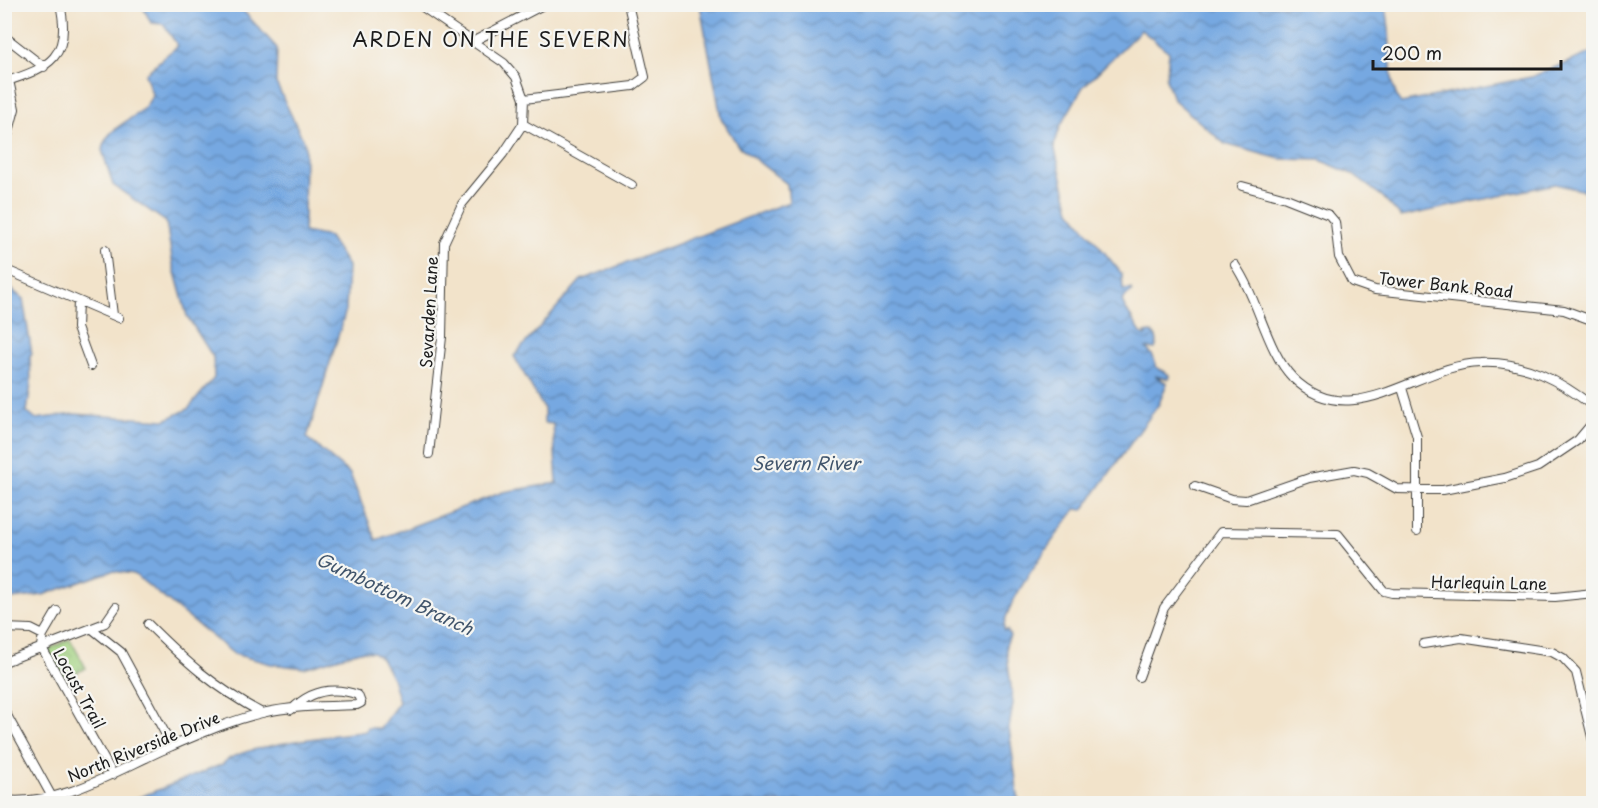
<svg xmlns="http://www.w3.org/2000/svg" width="1598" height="808" viewBox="0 0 1598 808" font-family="'Playpen Sans',sans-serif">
	<defs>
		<pattern id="park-crowns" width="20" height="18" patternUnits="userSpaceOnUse" patternTransform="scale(1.5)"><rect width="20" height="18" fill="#a2d280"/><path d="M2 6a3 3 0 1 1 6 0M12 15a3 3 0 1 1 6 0" fill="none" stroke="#8bb46e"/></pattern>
		<pattern id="water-waves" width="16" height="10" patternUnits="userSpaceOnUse" patternTransform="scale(1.5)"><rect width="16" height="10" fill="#76a8e1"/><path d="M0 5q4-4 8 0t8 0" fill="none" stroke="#6088b6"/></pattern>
	</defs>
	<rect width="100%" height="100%" fill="#f6f6f2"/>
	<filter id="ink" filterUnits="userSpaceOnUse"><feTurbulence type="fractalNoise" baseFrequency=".0167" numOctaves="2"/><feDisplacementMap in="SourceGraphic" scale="12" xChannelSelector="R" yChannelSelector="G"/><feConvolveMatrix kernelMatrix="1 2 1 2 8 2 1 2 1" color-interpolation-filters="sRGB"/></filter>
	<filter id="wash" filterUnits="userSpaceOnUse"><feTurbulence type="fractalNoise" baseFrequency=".008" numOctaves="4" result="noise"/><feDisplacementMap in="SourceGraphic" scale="24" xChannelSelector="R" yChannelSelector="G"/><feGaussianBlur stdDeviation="1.35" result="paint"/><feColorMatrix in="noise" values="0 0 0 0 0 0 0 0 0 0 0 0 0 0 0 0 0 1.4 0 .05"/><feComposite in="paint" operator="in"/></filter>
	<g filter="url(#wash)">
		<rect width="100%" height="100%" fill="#f2e3ca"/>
		<!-- park -->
		<path fill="url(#park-crowns)" stroke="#5f774e" stroke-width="1.5" d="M70,639L86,668L64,679L47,650Z"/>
		<!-- water -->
		<path fill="url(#water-waves)" stroke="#49627e" stroke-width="1.5" d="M238,5L277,48L276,83L305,144L304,232L329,237L348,266L346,310L307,438L350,474L376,540L503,492L557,483L553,424L544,423V409L514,356L581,280L789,202L787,184L738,146L721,118L700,5H1385C1394,31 1385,85 1401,103L1531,77L1593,52V193L1555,184L1401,217L1383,197L1352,174L1320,160L1280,159L1225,144L1173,99L1166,79L1169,52L1141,30L1083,87L1060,127L1054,146L1070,210L1122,274L1123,290L1131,289L1132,292L1122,300L1125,308L1141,333L1145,336L1147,335L1145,333L1150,332C1158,335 1158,343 1155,349L1146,348L1153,356L1156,367L1169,375V379L1155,376L1167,383L1159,404L1083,510L1076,509C1060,531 1000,607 1004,631L1007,630L1010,636L1006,645L1013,704L1009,728L1019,803H125L223,764C233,746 341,735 366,731L367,728H380L399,702L392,678L381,658L373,652L360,651L304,668L271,664L234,654L134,574L112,571L43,595L5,600V284L23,299L32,354L30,355L31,384L27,412L35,419L74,414L165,420L188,409L214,378L213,357L187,316L173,265L166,222L113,185L102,150C107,122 145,120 152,94L145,74C157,64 165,55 178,46L163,24L151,23L142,5Z"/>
	</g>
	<g filter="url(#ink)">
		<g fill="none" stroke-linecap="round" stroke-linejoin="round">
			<defs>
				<path id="minor" d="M418,4L504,63L516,77L524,99L523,124L503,154L462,204L444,243L442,337L429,454
					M4,36L44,67
					M474,41L545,4
					M4,82C50,68 72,56 60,4
					M524,99L633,86L645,77L628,4
					M523,124L632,185
					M4,150L15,109L9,80
					M1242,186L1286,198L1329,215L1335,222L1339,257L1352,282L1375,290L1564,310L1594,321
					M105,250L113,315
					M1235,265C1258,298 1267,352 1293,378C1352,436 1418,364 1481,363C1525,361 1560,381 1594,407
					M4,269L119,318
					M78,301L77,328L91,366
					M1402,388L1417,437V531
					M1195,486L1232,499L1246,500L1309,478L1354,470L1368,473L1397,489L1443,490L1505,478L1538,467L1578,440L1594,421
					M148,624C186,662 214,687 262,713
					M4,628L31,629L43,635L41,646
					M91,628L121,652L172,746
					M43,635L57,611
					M1423,644L1461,638L1552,652L1563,658L1576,672L1594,745
					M41,646L113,775
					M4,662L105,623L116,607
					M1139,677L1164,608L1221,532L1338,534L1384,591L1392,593L1555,597L1594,593
					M4,710L52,797
					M4,800C65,806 118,769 172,746C200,734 232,720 262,713C291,706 327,706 357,705L361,703L358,695C333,686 310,691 291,710"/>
			</defs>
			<!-- minor casing -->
			<use href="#minor" stroke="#3c3a36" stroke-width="10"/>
			<!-- minor -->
			<use href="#minor" stroke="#fff" stroke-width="8"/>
		</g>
	</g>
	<g text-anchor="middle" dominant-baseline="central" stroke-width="4.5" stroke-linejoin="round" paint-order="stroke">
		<!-- street labels -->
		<g font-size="16" fill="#1c1c1c" stroke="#f6f6f2">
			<text transform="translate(1446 284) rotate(6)">Tower Bank Road</text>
			<text transform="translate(428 312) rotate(-87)">Sevarden Lane</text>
			<text transform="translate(1489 582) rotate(1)">Harlequin Lane</text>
			<text transform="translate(80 688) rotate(61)">Locust Trail</text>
			<text transform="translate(143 746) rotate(-22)">North Riverside Drive</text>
		</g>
		<!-- water labels -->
		<g font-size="18" font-style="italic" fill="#40546b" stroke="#f6f6f2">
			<text x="806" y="462">Severn River</text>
			<text transform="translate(395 593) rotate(25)">Gumbottom Branch</text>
		</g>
		<!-- quarter labels -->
		<g font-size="20" letter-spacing="1.5" fill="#1c1c1c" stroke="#f6f6f2">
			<text x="491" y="39">ARDEN ON THE SEVERN</text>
		</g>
	</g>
	<!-- margin -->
	<rect width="1598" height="808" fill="none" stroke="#f6f6f2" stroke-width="24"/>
	<!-- scale -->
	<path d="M1373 60v9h188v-9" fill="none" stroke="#1c1c1c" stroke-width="3"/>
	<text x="1382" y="60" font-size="18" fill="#1c1c1c" stroke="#f6f6f2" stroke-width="4.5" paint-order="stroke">200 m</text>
</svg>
